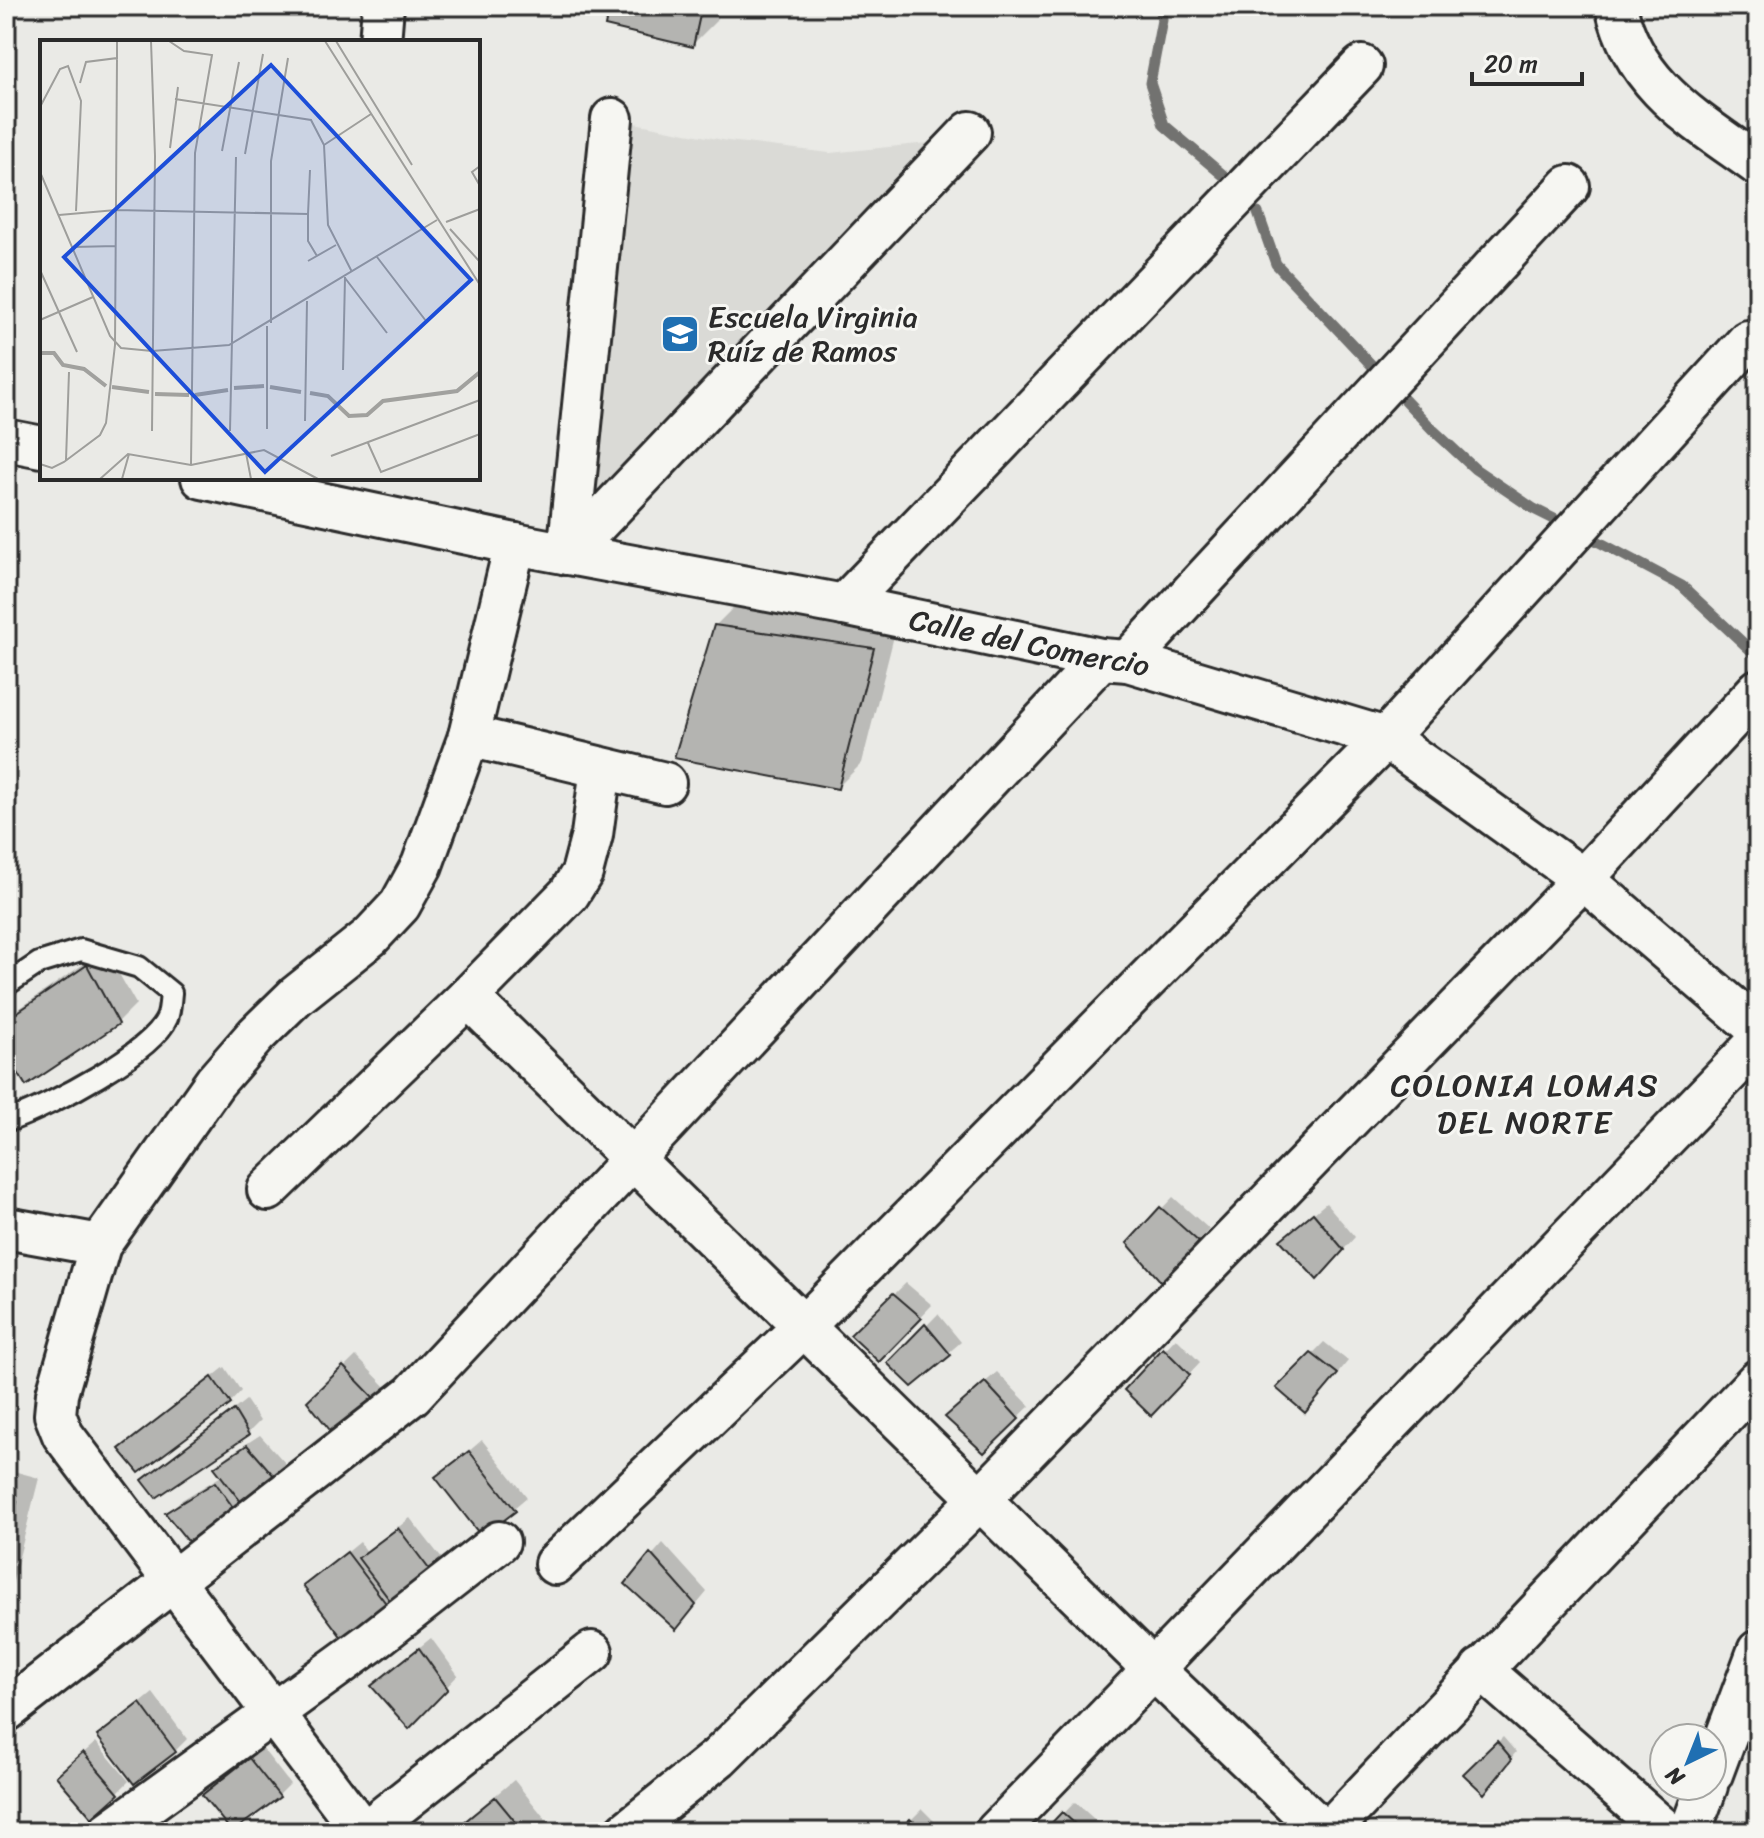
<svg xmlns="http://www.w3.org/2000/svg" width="1764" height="1838" viewBox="0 0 1764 1838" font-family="Sriracha,sans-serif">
	<rect width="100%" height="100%" fill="#eaeae6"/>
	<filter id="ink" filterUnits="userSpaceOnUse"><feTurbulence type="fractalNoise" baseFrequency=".0125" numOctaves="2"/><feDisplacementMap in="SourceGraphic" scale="16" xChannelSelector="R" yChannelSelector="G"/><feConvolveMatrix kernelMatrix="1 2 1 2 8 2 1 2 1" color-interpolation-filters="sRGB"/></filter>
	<g filter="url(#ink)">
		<!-- built -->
		<path fill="#dadad6" d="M624,121L728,141L830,153L938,142L585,516Z"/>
		<!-- shadow -->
		<path fill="#0003" d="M611,6H720L716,21L693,44Z
			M739,602L897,624L862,763L838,787L715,626Z
			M105,949L136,1004L118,1022L6,1049V1018Z
			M1173,1197L1209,1229L1175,1270L1129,1243Z
			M1326,1203L1355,1237L1329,1266L1295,1229Z
			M906,1283L932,1305L879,1360L852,1335Z
			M938,1314L961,1342L912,1384L890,1363Z
			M1176,1338L1200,1362L1163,1402L1126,1390Z
			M1324,1342L1348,1361L1317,1399L1279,1388Z
			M356,1356L388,1389L377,1401H310Z
			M225,1367L241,1391L230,1403L122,1449Z
			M997,1372L1030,1406L984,1450L959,1405Z
			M246,1400L260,1421L248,1433L157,1495L145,1480Z
			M260,1435L294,1473L241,1518L168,1513L180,1501L223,1475L217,1467L229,1455Z
			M482,1440L527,1497L483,1534L438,1478Z
			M6,1469L39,1478L6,1609Z
			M410,1518L446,1564L389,1609L306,1586L360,1542L367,1552Z
			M663,1543L707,1592L687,1616L628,1583Z
			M431,1638L458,1675L409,1727L385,1675Z
			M153,1693L187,1739L175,1751L100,1736Z
			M1503,1737L1516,1752L1489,1786L1466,1774Z
			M96,1742L129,1781L117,1793L71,1764Z
			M262,1748L290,1784L278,1796L205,1795Z
			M514,1780L556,1832H451L453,1830Z
			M1075,1802L1102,1826L1096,1832H1046Z
			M922,1809L945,1832H899Z"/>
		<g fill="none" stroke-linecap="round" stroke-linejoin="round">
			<!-- stream -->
			<path stroke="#727270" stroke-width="11" d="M1161,6L1162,20L1150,83L1164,125L1223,175
				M1258,213L1276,264L1432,429L1475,469L1534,509L1568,526
				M1584,534L1682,586L1758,657"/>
		</g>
		<!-- building -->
		<path fill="#b4b4b1" stroke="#2b2b2b" stroke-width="2" d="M609,6H702L693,47L605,26Z
			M714,625L874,648L838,789L674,758Z
			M87,965L119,1024L26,1086L6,1053V1020Z
			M1160,1207L1199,1242L1163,1284L1127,1243Z
			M1313,1213L1344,1250L1317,1280L1280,1240Z
			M893,1293L922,1318L879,1362L850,1335Z
			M925,1324L951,1355L912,1387L887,1363Z
			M1163,1348L1190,1375L1151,1416L1124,1390Z
			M1311,1353L1338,1374L1305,1413L1276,1388Z
			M343,1366L378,1402L333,1434L307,1401Z
			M212,1377L231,1404L139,1473L119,1449Z
			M985,1382L1019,1419L984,1453L945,1417Z
			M234,1410L249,1435L156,1498L142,1480Z
			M247,1445L283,1486L249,1512L214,1467Z
			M469,1451L516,1511L482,1537L435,1477Z
			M215,1482L242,1520L195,1550L165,1513Z
			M6,1499L17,1501L6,1544Z
			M398,1528L435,1577L395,1607L358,1558Z
			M347,1552L391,1610L346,1643L303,1586Z
			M650,1553L696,1605L676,1630L625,1584Z
			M419,1648L448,1689L409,1729L371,1686Z
			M140,1703L176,1752L134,1784L97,1736Z
			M1497,1741L1512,1759L1484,1794L1463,1774Z
			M83,1752L119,1794L92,1818L56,1776Z
			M249,1758L280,1797L232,1832L202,1795Z
			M495,1797L524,1832H452Z
			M1062,1812L1084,1832H1043Z
			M910,1819L922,1832H896Z"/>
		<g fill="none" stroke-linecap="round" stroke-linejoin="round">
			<defs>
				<path id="service" d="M6,985L39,963L81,950L139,967L171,993C170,1001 170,1011 167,1018C152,1053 49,1106 13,1119L6,1115"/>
				<g id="minor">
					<path d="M1616,6C1634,87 1696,120 1758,165"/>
					<path d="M380,42L383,6"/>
					<path d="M6,440L42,447"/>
					<path id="s1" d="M202,478L515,544L844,605L1101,659L1128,661L1386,738L1583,879L1758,1029"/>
					<path d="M568,554L970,132"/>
					<path d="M568,554L612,119"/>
					<path d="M844,605L1362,66"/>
					<path d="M1128,661L1569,186"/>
					<path d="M469,736L665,783"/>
					<path d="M468,997L569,894L582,873L592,835L601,768"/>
					<path d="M268,1190L468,997L1153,1669L1324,1832"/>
					<path d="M6,1228L100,1245"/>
					<path d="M555,1564L804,1326L1386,738L1748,341"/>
					<path d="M1481,1669L1667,1832"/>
					<path d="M6,1711L412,1395L1101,659"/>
					<path d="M1712,1774L1758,1651"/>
					<path d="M109,1832L371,1642L499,1542"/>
					<path d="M363,1832L63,1435L55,1415L57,1394L100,1245L215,1082L256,1035L296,996L370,937L400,905L422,865L469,736L515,544"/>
					<path d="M365,1832L592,1652"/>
					<path d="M626,1832L719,1757L980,1499L1583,879L1758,690"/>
					<path d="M996,1832L1758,1042"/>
					<path d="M1328,1832L1758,1380"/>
					<path d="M1690,1832L1707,1786"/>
				</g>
			</defs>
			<!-- service casing -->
			<use href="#service" stroke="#2b2b2b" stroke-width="26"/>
			<!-- minor casing -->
			<use href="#minor" stroke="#2b2b2b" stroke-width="46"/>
			<!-- service -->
			<use href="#service" stroke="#f6f6f2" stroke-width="20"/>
			<!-- minor -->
			<use href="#minor" stroke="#f6f6f2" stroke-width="40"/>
		</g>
	</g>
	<!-- icons -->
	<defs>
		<symbol id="school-square" viewBox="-11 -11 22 22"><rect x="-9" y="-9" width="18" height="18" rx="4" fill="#1f6fb2" stroke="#f6f6f2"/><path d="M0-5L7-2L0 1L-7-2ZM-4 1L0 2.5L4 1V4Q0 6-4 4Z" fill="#fff"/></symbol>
	</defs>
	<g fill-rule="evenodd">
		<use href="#school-square" x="658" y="312" width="44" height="44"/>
	</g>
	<g text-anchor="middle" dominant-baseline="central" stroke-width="6" stroke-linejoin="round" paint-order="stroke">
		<!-- poi labels -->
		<g font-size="30" fill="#2b2b2b" stroke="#f6f6f2" text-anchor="start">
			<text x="708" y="317">Escuela Virginia<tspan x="708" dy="34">Ruíz de Ramos</tspan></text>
		</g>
		<!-- street labels -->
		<g font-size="30" fill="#2b2b2b" stroke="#f6f6f2">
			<text stroke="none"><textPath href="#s1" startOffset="844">Calle del Comercio</textPath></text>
		</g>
		<!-- neighbourhood labels -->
		<g font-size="32" letter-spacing="2" fill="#2b2b2b" stroke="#f6f6f2">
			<text x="1525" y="1085">COLONIA LOMAS<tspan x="1525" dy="37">DEL NORTE</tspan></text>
		</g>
	</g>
	<!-- overview -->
	<g transform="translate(40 40)">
		<rect width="440" height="440" fill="#eaeae6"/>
		<path fill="none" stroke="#a1a19e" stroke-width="4" d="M0,313H14L23,325L44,329L66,346M72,347L109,352M230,347L261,352M194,348L224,346M270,353L288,356L309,376L327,375L343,361L417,351L440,332M115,354L149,355M155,355L188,350"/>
		<path fill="none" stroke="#9e9e9b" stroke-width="2" d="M111,1L115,116L112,391M129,1L144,11L172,15L155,113L151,425M285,1L440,245M296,1L372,125M40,43L46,22L77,18V1M135,59L271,80L284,105L288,185L312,232M0,67L20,29L28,26L41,61L36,171M284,105L331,74M130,108L138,47M182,111L199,22M205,114L223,14M440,126L432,132L440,146M0,132L70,296L81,308L112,311L189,305L397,180M268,174V201L277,216M19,175L76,170L268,174L270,130M406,182L440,169M410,189L440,222M33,207L76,206M337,217L386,281M268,221L296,205M0,230L37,312M305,238L347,293M0,280L53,257M231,283V121L248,18M227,286V389M303,330L305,237M265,381L267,261M190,391L196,117M328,403L341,432L440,394M206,413L211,439M291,416L440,360M26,420L29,332M0,424L12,428L24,422L60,395L66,383L75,305L77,18M60,439L88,414L151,425L224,410L278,439M82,439L89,414"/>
		<path fill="#1d4ed8" fill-opacity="0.15" stroke="#1d4ed8" stroke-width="4" d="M231,25L431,240L225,432L24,217Z"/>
		<rect width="440" height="440" fill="none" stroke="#2b2b2b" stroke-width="4"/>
	</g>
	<!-- margin -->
	<rect width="1764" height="1838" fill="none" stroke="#f6f6f2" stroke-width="32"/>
	<rect x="16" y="16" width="1732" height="1806" fill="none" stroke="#2b2b2b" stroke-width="3" filter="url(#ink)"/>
	<!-- north arrow -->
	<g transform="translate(1688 1762) rotate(223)"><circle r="38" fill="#f6f6f2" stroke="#a5a5a2" stroke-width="2"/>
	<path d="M0-6L14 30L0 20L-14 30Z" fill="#1f6fb2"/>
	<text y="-12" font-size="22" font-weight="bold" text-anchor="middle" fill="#2b2b2b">N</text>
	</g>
	<!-- scale -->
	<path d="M1472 72v12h110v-12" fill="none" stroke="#2b2b2b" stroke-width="4"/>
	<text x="1484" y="72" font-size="24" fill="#2b2b2b" stroke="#f6f6f2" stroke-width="6" paint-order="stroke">20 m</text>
</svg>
